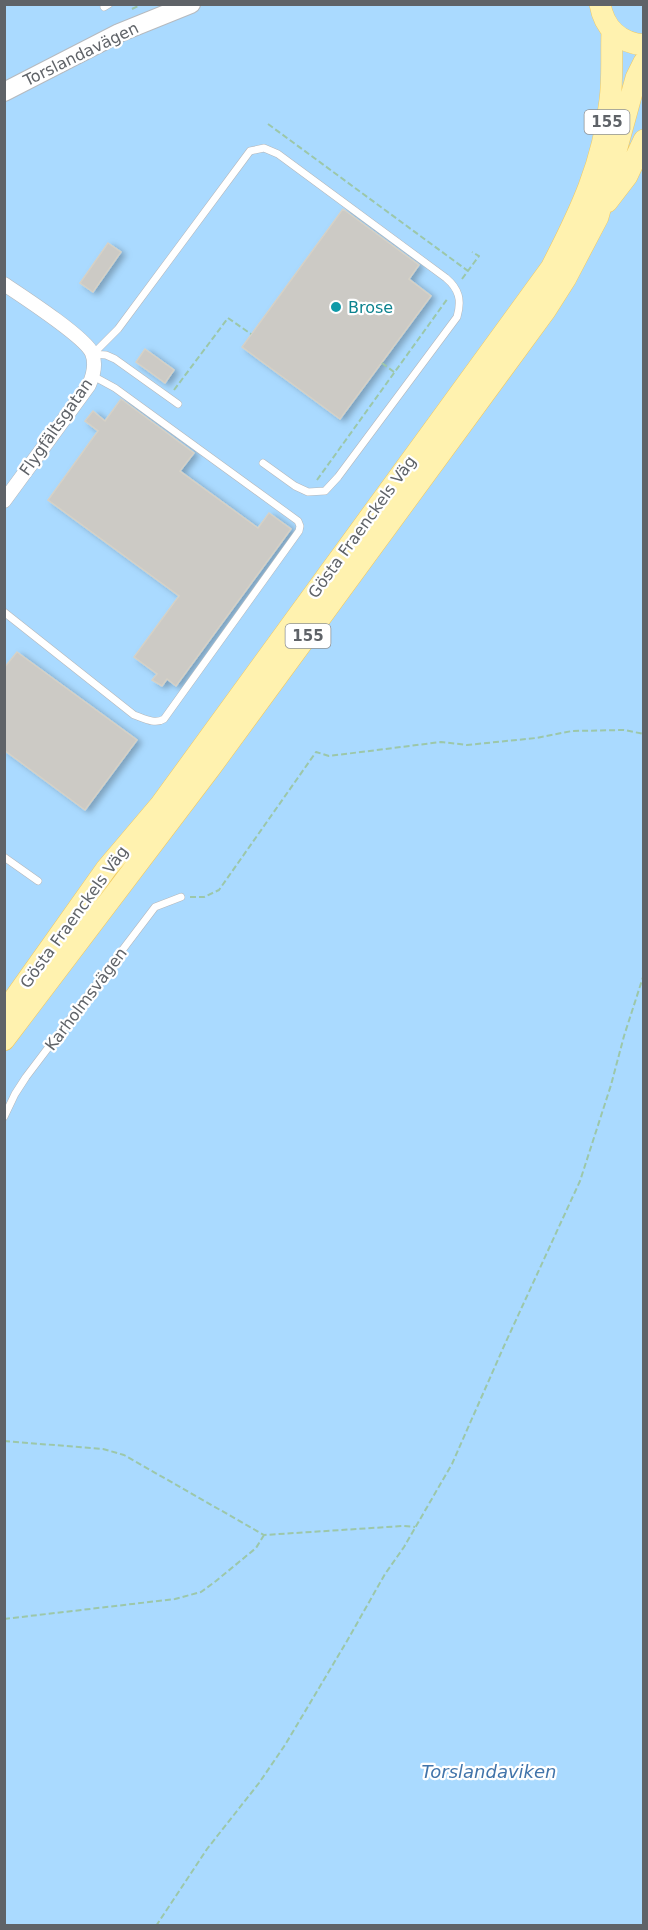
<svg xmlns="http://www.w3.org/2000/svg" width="648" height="1930" viewBox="0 0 648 1930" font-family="'DejaVu Sans',sans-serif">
	<defs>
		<filter id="shadow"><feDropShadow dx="4.5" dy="2.5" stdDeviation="3" flood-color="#0004"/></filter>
	</defs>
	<rect width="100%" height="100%" fill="#f1efe8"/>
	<!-- water -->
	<path fill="#aadaff" d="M5,5H643V1925L5,1926Z"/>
	<!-- building -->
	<path fill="#cccac5" stroke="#d6d1c6" stroke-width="1.5" filter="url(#shadow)" d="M343,209L419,265L409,279L431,296L340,419L242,347Z
		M108,243L121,252L93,292L80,283Z
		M145,349L174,370L165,383L136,362Z
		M121,399L194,453L180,471L258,528L269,513L291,529L176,686L167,679L162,686L152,680L157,674L134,657L179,596L48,500L98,431L85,421L93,411L105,421Z
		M17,652L137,740L85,810L4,750V668Z"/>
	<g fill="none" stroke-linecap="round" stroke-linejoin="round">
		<defs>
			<path id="lane" d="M104,7L109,4
				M93,354L118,329L250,151L264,148L278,154L446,278C459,289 462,300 457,317L338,477L325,491L308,492L295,486L263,463
				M93,354L106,355L115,359L178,404
				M4,612L134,715C143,718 155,725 164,719L299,531L300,526L298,521L115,388L93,376
				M4,857L38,881
				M4,1117L15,1094L26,1077L155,907L181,897"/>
			<path id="street" d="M4,284C22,296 85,337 92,353C96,363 93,376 89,385L4,501"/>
			<path id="secondary" d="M4,92L119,33L191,4"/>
			<path id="primary" d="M600,4C604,28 620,43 644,45
				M607,202L627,176L644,140
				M4,1013L106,869L161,804L551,268C580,212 603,164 610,100C613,77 611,54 612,31
				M4,1040L211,767L545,311L566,278L598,217L636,78L644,62"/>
		</defs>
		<!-- lane casing -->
		<use href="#lane" stroke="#b5b8bc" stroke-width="8"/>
		<!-- street casing -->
		<use href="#street" stroke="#b5b8bc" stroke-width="15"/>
		<!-- secondary casing -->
		<use href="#secondary" stroke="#b6babf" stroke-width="20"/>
		<!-- primary casing -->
		<use href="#primary" stroke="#f2c960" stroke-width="22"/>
		<!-- path -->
		<path stroke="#9cc7a9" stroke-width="2" stroke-dasharray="6 3" stroke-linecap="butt" d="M132,9L142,4
			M268,124L468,271
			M462,279L479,256L472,252
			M382,363L394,372
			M174,390L228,318L251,334
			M317,480L448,298
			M190,897H204L219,890L316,752L329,756L441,742L467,745L536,738L572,731L624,730L644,734
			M4,1441L103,1449L124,1455L264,1535L403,1526L415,1527
			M4,1619L175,1599L201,1592L216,1581L256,1548L264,1535
			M156,1926L207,1849L259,1783L285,1745L347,1641L385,1574L404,1547L452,1464L504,1346L580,1181L611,1085L624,1036L644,974"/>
		<!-- lane -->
		<use href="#lane" stroke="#fff" stroke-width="7"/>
		<!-- street -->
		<use href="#street" stroke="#fff" stroke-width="14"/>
		<!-- secondary -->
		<use href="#secondary" stroke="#fff" stroke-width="18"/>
		<!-- primary -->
		<use href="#primary" stroke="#fff2af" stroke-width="21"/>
	</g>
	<!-- markers -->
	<circle fill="#0f9aa8" stroke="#fff" stroke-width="2" cx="336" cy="307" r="6"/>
	<g text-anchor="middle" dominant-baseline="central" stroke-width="4.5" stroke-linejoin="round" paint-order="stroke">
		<!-- shield labels -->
		<g fill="#fff" stroke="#8f9295" stroke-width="1.5">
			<rect x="584.5" y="110" width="45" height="24" rx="4.5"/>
			<rect x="285.5" y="624" width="45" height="24" rx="4.5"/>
		</g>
		<g font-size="15" font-weight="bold" fill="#5f6368">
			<text x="607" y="122">155</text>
			<text x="308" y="636">155</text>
		</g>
		<!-- street labels -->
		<g font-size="16" fill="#5f6368" stroke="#fff">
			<text transform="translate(81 54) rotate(-26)">Torslandavägen</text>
			<text transform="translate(56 427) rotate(-55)">Flygfältsgatan</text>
			<text transform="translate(362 527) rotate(-54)">Gösta Fraenckels Väg</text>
			<text transform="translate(74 917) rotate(-54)">Gösta Fraenckels Väg</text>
			<text transform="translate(86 999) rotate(-53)">Karholmsvägen</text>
		</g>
		<!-- culture labels -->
		<g font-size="16" fill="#0d838f" stroke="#fff" text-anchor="start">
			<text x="348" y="307">Brose</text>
		</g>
		<!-- water labels -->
		<g font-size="18" font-style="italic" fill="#4174aa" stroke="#fff">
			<text x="489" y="1771">Torslandaviken</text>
		</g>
	</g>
	<!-- border -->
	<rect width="648" height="1930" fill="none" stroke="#5f6368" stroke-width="12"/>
</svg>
